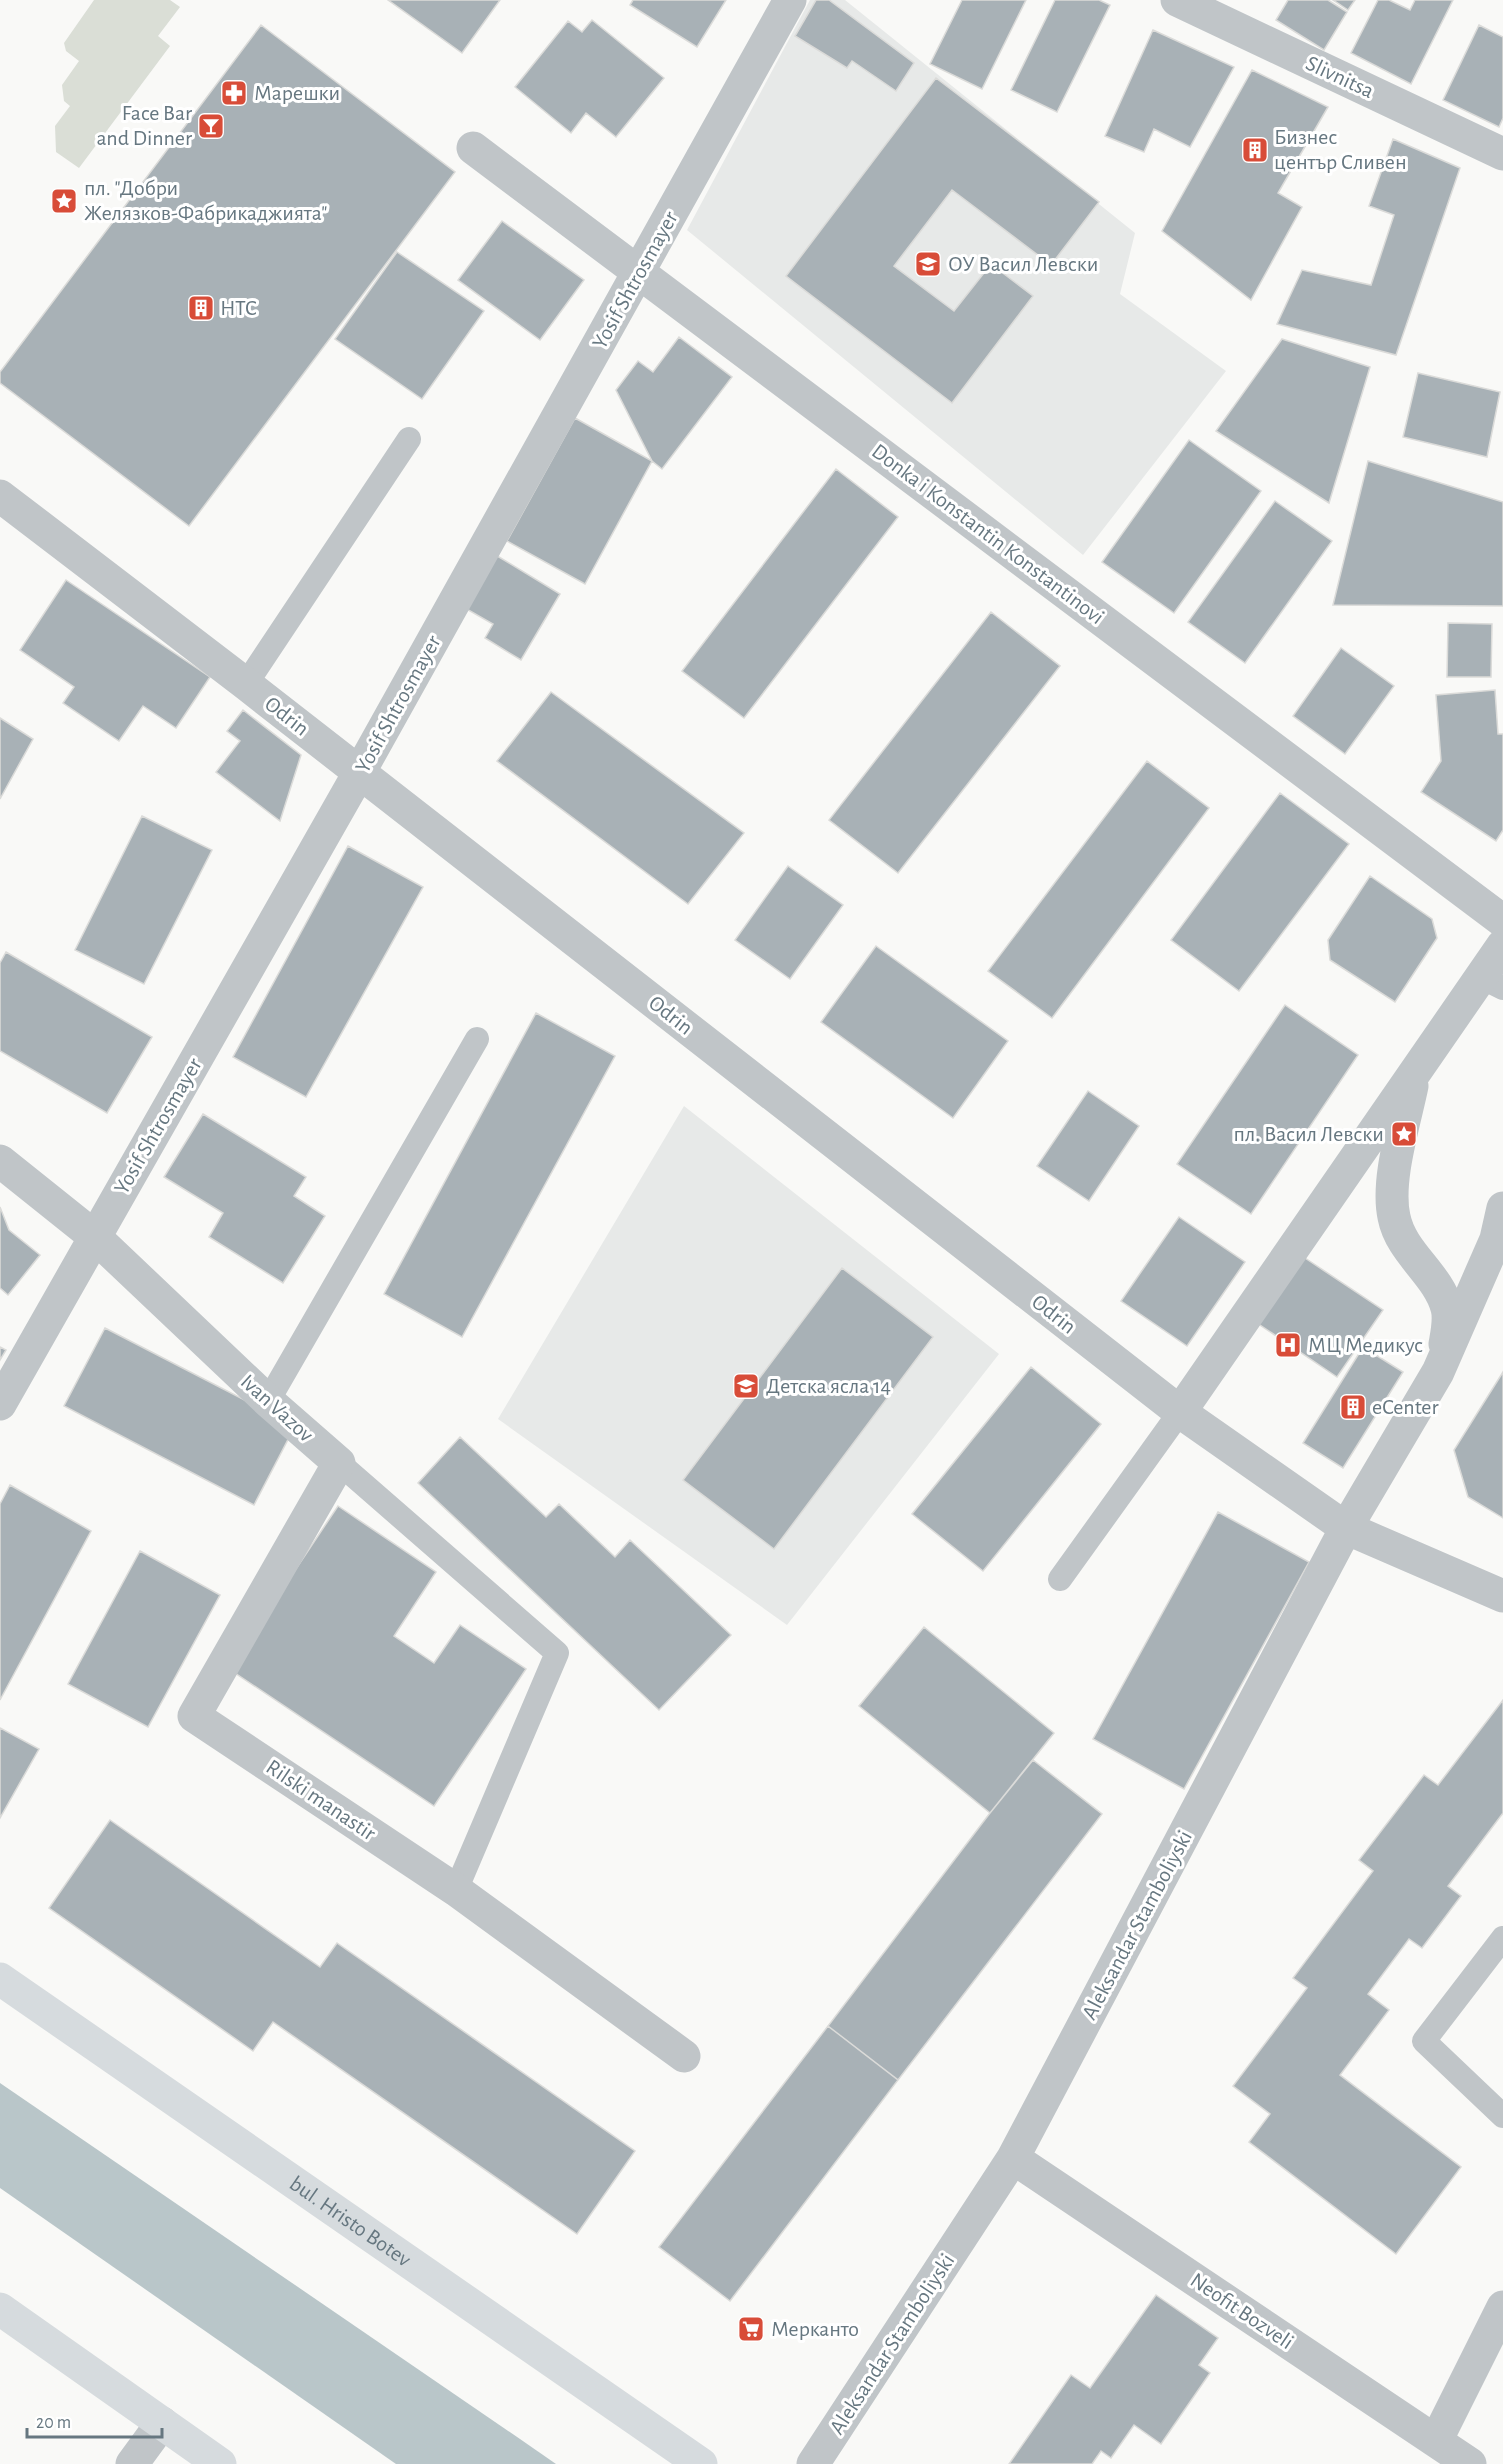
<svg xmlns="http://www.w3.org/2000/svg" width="1503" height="2464" viewBox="0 0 1503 2464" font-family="'Alegreya Sans',sans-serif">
	<rect width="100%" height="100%" fill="#f9f9f7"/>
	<!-- built -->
	<path fill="#e7e9e8" d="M810,0H845L1135,233L1120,294L1226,371L1083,555L687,230Z
		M684,1106L999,1354L787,1625L498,1419Z"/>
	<!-- green -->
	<path fill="#daded6" d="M94,0H170L180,7L158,36L170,46L79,168L56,152L55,126L70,106L64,101L62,85L79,61L66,51L64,43Z"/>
	<!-- water -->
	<path fill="#b9c6c9" d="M0,2083L520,2439L556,2464H396L0,2188Z"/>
	<!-- building -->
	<path fill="#a8b1b6" stroke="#dbdbd9" stroke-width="1.5" d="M388,0H500L462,53Z
		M633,0H726L697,47L630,5Z
		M816,0H829L914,63L896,91L852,61L847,68L795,36Z
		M962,0H1026L982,89L930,64Z
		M1055,0H1099L1110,5L1057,112L1011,90Z
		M1288,0H1328L1347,12L1324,50L1276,20Z
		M1333,0H1355L1348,10Z
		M1378,0H1389L1410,10L1415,0H1453L1411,84L1351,53Z
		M592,20L664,78L616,137L586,113L571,133L515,87L568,21L582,32Z
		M261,25L455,172L189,526L0,383V372Z
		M1479,25L1503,37V118L1499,127L1443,100Z
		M1153,30L1234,67L1190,147L1154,129L1144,152L1105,136Z
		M1252,70L1328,107L1278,193L1302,207L1251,300L1162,231Z
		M936,78L1099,202L1051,265L952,190L894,266L954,311L991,264L1033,296L952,403L786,276Z
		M1393,139L1460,168L1396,355L1277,324L1302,270L1371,285L1394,215L1369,206Z
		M502,221L584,280L540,340L458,280Z
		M397,252L484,311L422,399L335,339Z
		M679,337L732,377L662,469L652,461L616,390L638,361L653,372Z
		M1282,339L1370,367L1329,503L1216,431Z
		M1418,373L1500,392L1487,457L1403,437Z
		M575,418L652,461L585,584L507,541Z
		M1189,440L1261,491L1174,613L1102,562Z
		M1368,461L1503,502V606L1333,605Z
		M836,469L898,517L744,718L682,671Z
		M1275,501L1332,541L1245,663L1188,622Z
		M494,554L560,594L521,660L485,638L493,624L463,607Z
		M66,580L210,677L176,728L143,706L119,741L63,703L74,687L20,650Z
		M991,612L1060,666L898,873L829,820Z
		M1448,623L1492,624L1491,677H1447Z
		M1341,648L1394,686L1345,754L1293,716Z
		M1495,690L1498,734H1503V830L1496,841L1421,792L1441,761L1436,695Z
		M551,692L744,833L688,904L497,761Z
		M243,710L301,755L280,821L216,772L240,741L227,731Z
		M0,718L33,739L0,799Z
		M1147,761L1209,808L1052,1018L988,971Z
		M1280,793L1349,844L1239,991L1171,940Z
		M142,816L212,850L144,984L75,950Z
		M348,846L423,887L306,1097L233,1057Z
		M788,866L843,905L790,979L735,940Z
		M1370,876L1432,919L1437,938L1395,1002L1330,960L1328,940Z
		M876,946L1008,1041L953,1118L821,1022Z
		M6,952L152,1037L107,1113L0,1051V963Z
		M1285,1005L1358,1055L1251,1214L1177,1164Z
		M536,1013L615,1056L462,1337L384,1294Z
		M1088,1091L1139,1126L1089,1201L1037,1166Z
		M203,1114L306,1177L294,1196L325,1216L283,1283L209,1237L223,1213L164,1177Z
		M0,1207L9,1230L40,1255L8,1295L0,1288Z
		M1179,1217L1245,1262L1187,1346L1121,1301Z
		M1302,1256L1383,1310L1337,1377L1257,1323Z
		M842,1268L933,1337L774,1549L683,1480Z
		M105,1328L295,1426L254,1505L64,1406Z
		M0,1347L6,1350L0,1360Z
		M1363,1347L1403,1372L1343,1468L1303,1443Z
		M1031,1367L1101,1424L983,1571L912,1514Z
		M1503,1372V1518L1468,1497L1454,1450Z
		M460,1437L546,1517L559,1504L615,1557L630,1540L731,1635L659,1710L418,1483Z
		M10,1485L91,1531L0,1700V1504Z
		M338,1506L436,1572L394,1636L434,1663L460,1625L526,1669L434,1806L229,1669Z
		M1218,1512L1309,1562L1184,1789L1093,1739Z
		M140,1551L220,1595L148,1727L68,1684Z
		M924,1627L1054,1733L990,1813L859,1706Z
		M1503,1700V1813L1448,1886L1461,1896L1422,1948L1409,1939L1368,1994L1389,2010L1340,2075L1461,2167L1396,2254L1249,2142L1270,2114L1233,2086L1307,1988L1293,1978L1373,1871L1359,1860L1424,1775L1438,1785Z
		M0,1728L39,1749L0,1818Z
		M1033,1760L1102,1814L898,2080L828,2026L990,1813Z
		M110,1820L320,1967L337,1943L635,2151L577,2234L273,2022L253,2051L49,1908Z
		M828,2026L898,2080L730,2301L659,2247Z
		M1156,2295L1218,2338L1199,2365L1210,2373L1161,2444L1134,2425L1111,2458L1101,2451L1092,2464H1009L1071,2375L1090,2388Z"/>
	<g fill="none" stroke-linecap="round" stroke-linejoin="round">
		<!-- lane -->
		<path stroke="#c0c5c8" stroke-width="24" d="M246,684L409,439
			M1481,977L1503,988
			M268,1401L477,1039
			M339,1463L557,1653L456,1890
			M1060,1579L1180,1412
			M1503,1938L1424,2041L1503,2116"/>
		<!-- street -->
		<path stroke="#c0c5c8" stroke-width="33" d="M1177,0L1503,154
			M473,148L1503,921
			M0,496L246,684L1180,1412L1346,1528L1503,1596
			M1412,1086C1404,1125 1386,1180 1394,1217C1401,1253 1438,1274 1447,1308C1450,1319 1447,1333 1445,1344
			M0,1161L95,1237L268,1401L339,1463L194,1716L456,1890L684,2056
			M0,1404L359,773L790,0
			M1180,1412L1503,945
			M1013,2158L1470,2464
			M1436,2441L1503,2307
			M132,2464L162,2423
			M813,2464L1013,2158L1346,1528L1438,1372L1496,1239L1503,1208"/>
		<!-- secondary -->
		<g stroke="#d6dbde" stroke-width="33">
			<path id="s1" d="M0,1979L701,2464"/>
			<path d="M0,2309L220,2464"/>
		</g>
	</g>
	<!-- icons -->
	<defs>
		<symbol id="pharmacy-square" viewBox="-11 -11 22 22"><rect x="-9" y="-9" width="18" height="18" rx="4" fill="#d84c38" stroke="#fff"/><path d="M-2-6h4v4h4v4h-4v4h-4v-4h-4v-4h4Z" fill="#fff"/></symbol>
		<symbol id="bar-square" viewBox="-11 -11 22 22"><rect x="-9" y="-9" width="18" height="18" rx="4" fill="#d84c38" stroke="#fff"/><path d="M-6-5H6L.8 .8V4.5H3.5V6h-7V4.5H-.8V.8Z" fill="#fff"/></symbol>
		<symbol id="building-square" viewBox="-11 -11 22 22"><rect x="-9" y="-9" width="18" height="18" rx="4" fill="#d84c38" stroke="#fff"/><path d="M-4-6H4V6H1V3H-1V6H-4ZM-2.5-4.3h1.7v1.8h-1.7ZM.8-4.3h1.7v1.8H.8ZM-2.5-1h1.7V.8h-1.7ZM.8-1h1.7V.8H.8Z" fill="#fff"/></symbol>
		<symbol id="sight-square" viewBox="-11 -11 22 22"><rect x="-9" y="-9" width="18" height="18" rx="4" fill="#d84c38" stroke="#fff"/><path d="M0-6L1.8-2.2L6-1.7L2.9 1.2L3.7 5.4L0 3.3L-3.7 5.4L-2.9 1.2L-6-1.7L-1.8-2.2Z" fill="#fff"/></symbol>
		<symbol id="school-square" viewBox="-11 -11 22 22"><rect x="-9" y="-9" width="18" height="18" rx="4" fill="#d84c38" stroke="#fff"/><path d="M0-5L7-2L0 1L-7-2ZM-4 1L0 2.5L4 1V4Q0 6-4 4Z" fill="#fff"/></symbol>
		<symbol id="hospital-square" viewBox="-11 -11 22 22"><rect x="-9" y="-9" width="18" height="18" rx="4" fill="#d84c38" stroke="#fff"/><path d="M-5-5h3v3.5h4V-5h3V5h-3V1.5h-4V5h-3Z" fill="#fff"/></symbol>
		<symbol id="supermarket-square" viewBox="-11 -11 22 22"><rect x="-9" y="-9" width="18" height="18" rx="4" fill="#d84c38" stroke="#fff"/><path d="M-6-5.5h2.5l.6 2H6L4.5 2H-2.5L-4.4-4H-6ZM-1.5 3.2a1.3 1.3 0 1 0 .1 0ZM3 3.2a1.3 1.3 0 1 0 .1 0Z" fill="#fff"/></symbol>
	</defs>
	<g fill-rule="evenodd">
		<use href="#pharmacy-square" x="219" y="78" width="30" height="30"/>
		<use href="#bar-square" x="196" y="111" width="30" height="30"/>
		<use href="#building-square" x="1240" y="135" width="30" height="30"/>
		<use href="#sight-square" x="49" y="186" width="30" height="30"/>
		<use href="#school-square" x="913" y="249" width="30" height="30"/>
		<use href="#building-square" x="186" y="293" width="30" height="30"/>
		<use href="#sight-square" x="1389" y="1119" width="30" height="30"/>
		<use href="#hospital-square" x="1273" y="1330" width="30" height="30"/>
		<use href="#school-square" x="731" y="1371" width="30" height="30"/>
		<use href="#building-square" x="1338" y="1392" width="30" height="30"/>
		<use href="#supermarket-square" x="736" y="2314" width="30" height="30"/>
	</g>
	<g text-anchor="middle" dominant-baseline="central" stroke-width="6" stroke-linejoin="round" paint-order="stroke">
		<!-- street labels -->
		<g font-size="22" fill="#667780" stroke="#fff">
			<text transform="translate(1340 77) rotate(25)">Slivnitsa</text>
			<text transform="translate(635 280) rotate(-61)">Yosif Shtrosmayer</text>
			<text transform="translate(988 534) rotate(37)">Donka i Konstantin Konstantinovi</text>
			<text transform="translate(398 704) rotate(-61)">Yosif Shtrosmayer</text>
			<text transform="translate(287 716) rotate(38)">Odrin</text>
			<text transform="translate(671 1015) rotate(38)">Odrin</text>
			<text transform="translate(158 1126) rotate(-60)">Yosif Shtrosmayer</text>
			<text transform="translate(1054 1314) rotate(38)">Odrin</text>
			<text transform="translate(277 1408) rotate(42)">Ivan Vazov</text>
			<text transform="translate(321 1800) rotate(34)">Rilski manastir</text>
			<text transform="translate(1137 1925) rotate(-62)">Aleksandar Stamboliyski</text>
			<text stroke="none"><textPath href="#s1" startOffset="426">bul. Hristo Botev</textPath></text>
			<text transform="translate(1242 2311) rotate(34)">Neofit Bozveli</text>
			<text transform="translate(892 2344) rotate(-57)">Aleksandar Stamboliyski</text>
		</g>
		<!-- poi labels -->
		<g font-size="22" fill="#667780" stroke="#fff" text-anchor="start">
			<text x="254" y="93">Марешки</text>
			<text x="192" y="113" text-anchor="end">Face Bar<tspan x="192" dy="25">and Dinner</tspan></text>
			<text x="1274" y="137">Бизнес<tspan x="1274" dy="25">център Сливен</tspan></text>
			<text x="84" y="188">пл. "Добри<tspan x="84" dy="25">Желязков-Фабрикаджията"</tspan></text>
			<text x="948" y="264">ОУ Васил Левски</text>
			<text x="220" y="308">НТС</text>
			<text x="1384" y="1134" text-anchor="end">пл. Васил Левски</text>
			<text x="1308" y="1345">МЦ Медикус</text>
			<text x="766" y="1386">Детска ясла 14</text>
			<text x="1372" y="1407">eCenter</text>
			<text x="771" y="2329">Мерканто</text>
		</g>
	</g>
	<!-- scale -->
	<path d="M27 2428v9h135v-9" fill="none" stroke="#667780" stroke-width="3"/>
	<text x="36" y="2428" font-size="18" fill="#667780" stroke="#ffffff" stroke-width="4.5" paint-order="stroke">20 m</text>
</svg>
